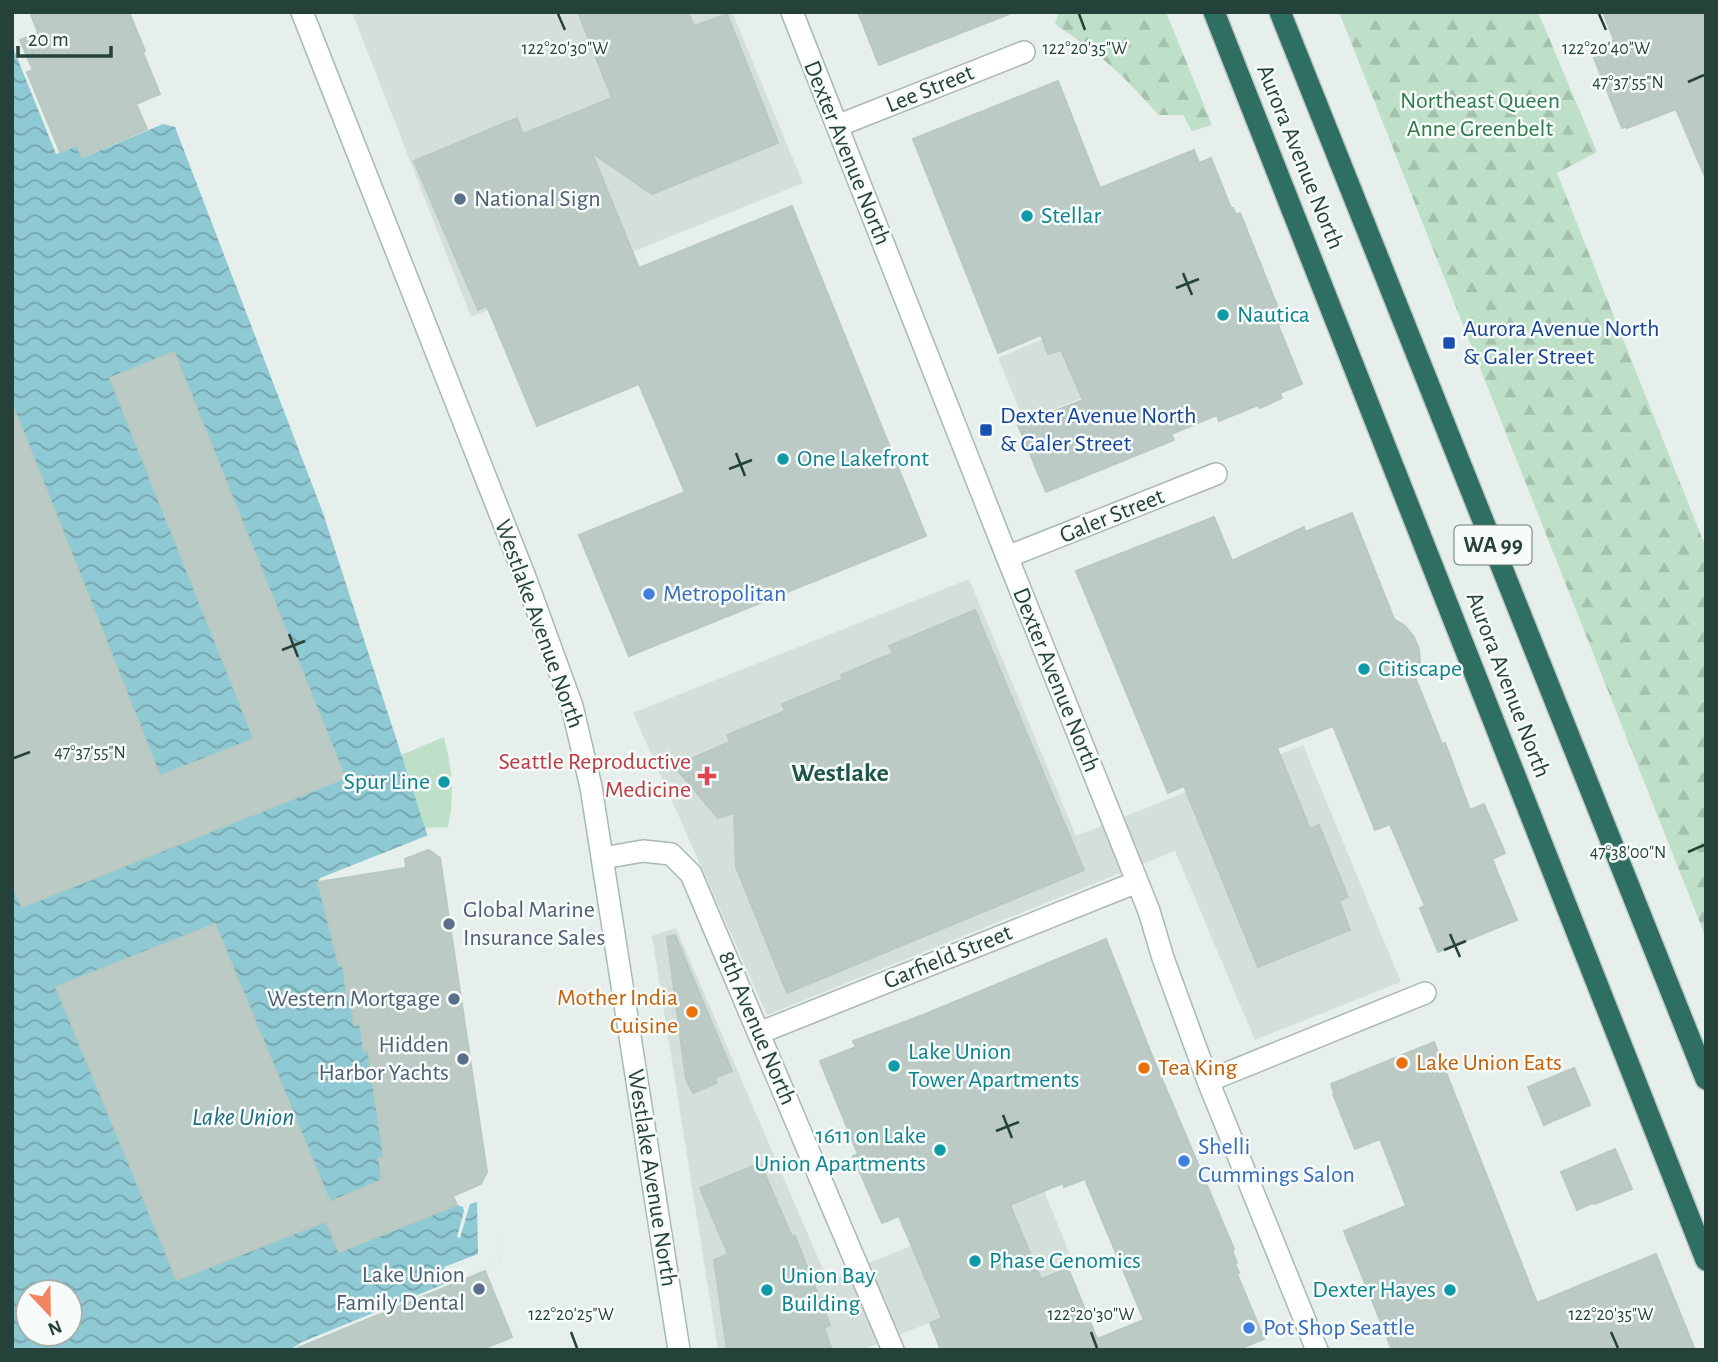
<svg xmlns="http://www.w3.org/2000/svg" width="1718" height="1362" viewBox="0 0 1718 1362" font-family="'Alegreya Sans',sans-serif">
	<defs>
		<pattern id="forest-firs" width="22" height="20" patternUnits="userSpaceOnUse" patternTransform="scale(1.75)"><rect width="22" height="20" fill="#bfe0c8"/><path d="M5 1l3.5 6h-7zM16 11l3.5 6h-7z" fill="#a4c1ad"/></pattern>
		<pattern id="water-waves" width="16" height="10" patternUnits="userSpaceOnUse" patternTransform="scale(1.75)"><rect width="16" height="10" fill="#8ec9d4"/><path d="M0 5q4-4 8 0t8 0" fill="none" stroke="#74a5ad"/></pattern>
	</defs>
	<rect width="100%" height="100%" fill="#e6efeb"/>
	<!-- built -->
	<path fill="#d4dfda" d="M352,12H732L803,183L471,317Z
		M1144,296L1170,362L1024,421L998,358Z
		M969,579L1076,836L1303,745L1401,982L1255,1040L1175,851L767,1015L633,713Z
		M676,928L828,1281L879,1259L1044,1191L1074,1264L862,1350H718L652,936Z"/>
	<!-- green -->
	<path fill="#bfe0c8" d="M444,737C452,769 455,795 448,827L425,828L401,755Z"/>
	<!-- forest -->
	<path fill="url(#forest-firs)" d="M1059,12H1166L1212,125L1192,131L1183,115H1159L1124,78L1094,51L1055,24Z
		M1339,12H1538L1597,152L1557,173L1706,548V938Z"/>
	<!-- water -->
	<path fill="url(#water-waves)" fill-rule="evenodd" d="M12,45L56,154L77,146L82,158L163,124L175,127L323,513L429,840L501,1261L302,1342L290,1350H12ZM28,1292H70V1334H28Z"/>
	<!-- pier -->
	<path fill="#e6efeb" d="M431,834L435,854L428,850L405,859L406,868L318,882L320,878Z
		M487,1172L501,1261L444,1285L441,1276L446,1274L444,1267L478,1254L477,1202L470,1204L460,1238L457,1237L464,1211L463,1207L457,1205L453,1196L481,1184Z"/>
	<!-- building -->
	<path fill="#bbcac4" stroke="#b8c9c2" stroke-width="2" fill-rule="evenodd" d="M30,12H129L145,51L143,53L160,94L136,104L147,129L82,157L77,145L60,152L27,72L33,70L20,40L38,33Z
		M578,12H688L694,26L727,14L778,143L652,194L592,153L639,268L792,206L926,536L629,656L579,535L685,492L639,384L537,426L487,306L478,310L414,161L517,118L523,134L612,98Z
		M858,12H1009V14L879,65Z
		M1603,12H1706V179L1676,109L1627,128V126L1622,128L1594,58L1599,55L1597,50L1604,47L1603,45L1614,40Z
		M1058,81L1100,188L1194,150L1199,163L1211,158L1231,208H1233L1236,215L1240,213L1284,323L1278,325L1302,384L1280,393L1282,398L1260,408L1258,405L1219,421L1217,415L1171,434L1174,440L1046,492L1018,425L1083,400L1061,350L1048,354L1041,335L998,353L913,139Z
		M174,352L345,778L22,907L12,883V409H14L160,776L254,739L110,378Z
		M1352,513L1394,619L1405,626L1414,637L1419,649L1420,662L1415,677L1442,744L1445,743L1470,810L1484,804L1505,853L1492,859L1517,920L1438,952L1420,908L1425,906L1390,824L1375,830L1333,726L1277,748L1310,829L1319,825L1348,897L1339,901L1350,930L1258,967L1184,786L1168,793L1076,571L1214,517L1232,561L1304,527L1305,532Z
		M975,610L1084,870L787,993L736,867L734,813L718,818L674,766L730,742L727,735L785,711L782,704L843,679L841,675L893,653L889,646Z
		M429,850L440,858L487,1172L481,1184L453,1196L457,1205L339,1252L326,1221L177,1280L56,987L215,924L330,1202L382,1180L379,1158H384L368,1050L364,1051L360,1024L354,1025L350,995L347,996L343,967L339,965L318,882L406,868L405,859Z
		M675,935L732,1071L715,1078L717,1083L693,1093L686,1079L667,937Z
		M1106,939L1150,1051L1234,1249L1232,1250L1237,1263L1235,1264L1239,1273L1237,1274L1264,1339L1237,1350H941L930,1323L942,1318L899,1216L882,1223L853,1156L858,1154L820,1061L856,1047L853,1041L923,1015ZM1085,1179L1144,1320L1097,1339L1068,1268L1041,1279L1010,1205L1063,1183L1064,1187Z
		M1434,1042L1537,1303L1656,1254L1695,1350H1392L1344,1231L1406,1206L1380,1139L1355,1149L1333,1094L1334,1093L1331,1084Z
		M1574,1068L1590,1105L1544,1125L1528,1087Z
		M1615,1149L1632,1189L1595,1204L1592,1203L1577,1210L1561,1172Z
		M760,1163L792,1237L795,1236L830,1325L824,1328L832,1350H727L714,1260L728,1254L700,1188Z
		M485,1271L512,1337L480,1350H293Z"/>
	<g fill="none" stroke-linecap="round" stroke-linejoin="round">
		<defs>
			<path id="street" d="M837,126L1024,52
				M1007,557L1216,474
				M603,858L643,851L671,854L691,874L893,1350
				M759,1033L1137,882
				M1208,1081L1425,993"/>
			<path id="secondary" d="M302,12L525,577L572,706L591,787L679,1350
				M792,12L1000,539L1149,911L1163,958L1208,1081L1317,1350"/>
			<path id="highway" d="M1214,12L1706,1260
				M1280,12L1706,1079"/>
		</defs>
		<!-- street casing -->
		<use href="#street" stroke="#a8b8b2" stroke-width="24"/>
		<!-- secondary casing -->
		<use href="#secondary" stroke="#a4bbb3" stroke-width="24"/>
		<!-- highway casing -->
		<use href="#highway" stroke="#c2cac8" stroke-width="24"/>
		<!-- street -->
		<use href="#street" stroke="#fff" stroke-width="21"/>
		<!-- secondary -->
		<use href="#secondary" stroke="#fff" stroke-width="21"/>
		<!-- highway -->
		<use href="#highway" stroke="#2f6f62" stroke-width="21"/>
	</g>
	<!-- ticks -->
	<path fill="none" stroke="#24423a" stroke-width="2.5" d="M558,14L565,30M1079,14L1085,30M1599,14L1606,30M1688,82L1704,75M1183,273L1192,295M1176,288L1199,279M736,453L745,476M729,469L752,460M289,634L298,657M282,650L305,641M14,758L30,752M1688,852L1704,845M1450,934L1460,957M1444,950L1466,941M1003,1115L1012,1138M996,1131L1019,1122M571,1332L577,1348M1091,1332L1097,1348M1611,1332L1618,1348"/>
	<!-- markers -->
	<g fill="#5c6f8a" stroke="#f7fbf9" stroke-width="2.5">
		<circle cx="460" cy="199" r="7"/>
		<circle cx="449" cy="924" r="7"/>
		<circle cx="454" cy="999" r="7"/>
		<circle cx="463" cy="1059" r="7"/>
		<circle cx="479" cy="1289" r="7"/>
	</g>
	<g fill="#0f9aa8" stroke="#f7fbf9" stroke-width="2.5">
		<circle cx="1027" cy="216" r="7"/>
		<circle cx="1223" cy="315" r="7"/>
		<circle cx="783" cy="459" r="7"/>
		<circle cx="1364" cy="669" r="7"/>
		<circle cx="444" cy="782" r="7"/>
		<circle cx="894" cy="1066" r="7"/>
		<circle cx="940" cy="1150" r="7"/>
		<circle cx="975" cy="1261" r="7"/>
		<circle cx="767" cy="1290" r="7"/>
		<circle cx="1450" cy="1290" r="7"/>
	</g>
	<g fill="#1a4fb4" stroke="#f7fbf9" stroke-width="2.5">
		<rect x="1442" y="336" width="14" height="14" rx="3.5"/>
		<rect x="979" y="423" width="14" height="14" rx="3.5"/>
	</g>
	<g fill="#3f7fe0" stroke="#f7fbf9" stroke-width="2.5">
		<circle cx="649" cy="594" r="7"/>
		<circle cx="1184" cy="1161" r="7"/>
		<circle cx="1249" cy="1328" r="7"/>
	</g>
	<path fill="#e0444e" stroke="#f7fbf9" stroke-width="2.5" d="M703.5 765.5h7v7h7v7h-7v7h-7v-7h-7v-7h7z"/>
	<g fill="#e8710a" stroke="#f7fbf9" stroke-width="2.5">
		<circle cx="692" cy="1012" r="7"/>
		<circle cx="1402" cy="1063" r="7"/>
		<circle cx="1144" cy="1068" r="7"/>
	</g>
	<g text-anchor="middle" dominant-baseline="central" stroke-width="5" stroke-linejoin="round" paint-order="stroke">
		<!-- shield labels -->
		<rect fill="#f7fbf9" stroke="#637a73" stroke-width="2" x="1454.5" y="525.5" width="77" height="39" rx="5"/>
		<g font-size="23" font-weight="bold" fill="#24423a">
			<text x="1493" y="545">WA 99</text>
		</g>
		<!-- street labels -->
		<g font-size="24" fill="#24423a" stroke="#f7fbf9">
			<text transform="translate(930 89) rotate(-22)">Lee Street</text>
			<text transform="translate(847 153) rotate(68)">Dexter Avenue North</text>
			<text transform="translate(1300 157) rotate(68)">Aurora Avenue North</text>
			<text transform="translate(1112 516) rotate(-22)">Galer Street</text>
			<text transform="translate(539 624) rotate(70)">Westlake Avenue North</text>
			<text transform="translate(1056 680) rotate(68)">Dexter Avenue North</text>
			<text transform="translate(1508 685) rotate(69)">Aurora Avenue North</text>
			<text transform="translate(948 957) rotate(-22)">Garfield Street</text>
			<text transform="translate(757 1028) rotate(67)">8th Avenue North</text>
			<text transform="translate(652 1178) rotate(81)">Westlake Avenue North</text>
		</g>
		<!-- park labels -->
		<g font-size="24" fill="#2d7a4b" stroke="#f7fbf9">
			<text x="1480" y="101">Northeast Queen<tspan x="1480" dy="28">Anne Greenbelt</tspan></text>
		</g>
		<!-- service labels -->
		<g font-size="24" fill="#4e5e75" stroke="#f7fbf9" text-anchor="end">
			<text x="474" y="199" text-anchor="start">National Sign</text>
			<text x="463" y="910" text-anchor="start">Global Marine<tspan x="463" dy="28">Insurance Sales</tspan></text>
			<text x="440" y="999">Western Mortgage</text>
			<text x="449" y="1045">Hidden<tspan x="449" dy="28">Harbor Yachts</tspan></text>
			<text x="465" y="1275">Lake Union<tspan x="465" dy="28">Family Dental</tspan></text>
		</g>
		<!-- culture labels -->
		<g font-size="24" fill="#0d838f" stroke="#f7fbf9" text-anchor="start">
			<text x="1041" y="216">Stellar</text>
			<text x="1237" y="315">Nautica</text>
			<text x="797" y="459">One Lakefront</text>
			<text x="1378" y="669">Citiscape</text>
			<text x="430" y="782" text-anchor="end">Spur Line</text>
			<text x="908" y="1052">Lake Union<tspan x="908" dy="28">Tower Apartments</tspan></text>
			<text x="926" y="1136" text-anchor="end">1611 on Lake<tspan x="926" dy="28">Union Apartments</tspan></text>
			<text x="989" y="1261">Phase Genomics</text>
			<text x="781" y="1276">Union Bay<tspan x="781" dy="28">Building</tspan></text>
			<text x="1436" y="1290" text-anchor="end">Dexter Hayes</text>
		</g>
		<!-- transit labels -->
		<g font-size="24" fill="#164399" stroke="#f7fbf9" text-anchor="start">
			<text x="1463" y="329">Aurora Avenue North<tspan x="1463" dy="28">&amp; Galer Street</tspan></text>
			<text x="1000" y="416">Dexter Avenue North<tspan x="1000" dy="28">&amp; Galer Street</tspan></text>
		</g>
		<!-- shop labels -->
		<g font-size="24" fill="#366cbe" stroke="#f7fbf9" text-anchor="start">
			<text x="663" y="594">Metropolitan</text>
			<text x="1198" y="1147">Shelli<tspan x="1198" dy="28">Cummings Salon</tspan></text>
			<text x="1263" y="1328">Pot Shop Seattle</text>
		</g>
		<!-- health labels -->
		<g font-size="24" fill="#be3a42" stroke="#f7fbf9" text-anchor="end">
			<text x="691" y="762">Seattle Reproductive<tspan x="691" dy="28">Medicine</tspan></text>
		</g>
		<!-- food labels -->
		<g font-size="24" fill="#c56008" stroke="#f7fbf9" text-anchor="start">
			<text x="678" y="998" text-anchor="end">Mother India<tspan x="678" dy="28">Cuisine</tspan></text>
			<text x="1416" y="1063">Lake Union Eats</text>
			<text x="1158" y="1068">Tea King</text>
		</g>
		<!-- neighbourhood labels -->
		<g font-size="26" font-weight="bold" fill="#1f5548" stroke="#f7fbf9">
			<text x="840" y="773">Westlake</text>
		</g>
		<!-- water labels -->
		<g font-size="26" font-style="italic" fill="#1c6f80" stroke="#f7fbf9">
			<text x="243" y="1117">Lake Union</text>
		</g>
	</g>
	<g font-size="18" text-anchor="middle" fill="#24423a" stroke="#f7fbf9" stroke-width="5" stroke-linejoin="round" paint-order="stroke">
		<text x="565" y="54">122°20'30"W</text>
		<text x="1085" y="54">122°20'35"W</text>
		<text x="1606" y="54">122°20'40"W</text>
		<text x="1628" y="88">47°37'55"N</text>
		<text x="90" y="758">47°37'55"N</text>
		<text x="1628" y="858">47°38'00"N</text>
		<text x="571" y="1320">122°20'25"W</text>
		<text x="1091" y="1320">122°20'30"W</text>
		<text x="1611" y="1320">122°20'35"W</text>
	</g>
	<!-- border -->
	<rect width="1718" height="1362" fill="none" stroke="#24423a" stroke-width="28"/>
	<!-- north arrow -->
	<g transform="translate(49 1313) rotate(158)"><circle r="33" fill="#f7fbf9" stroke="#a3b1ad" stroke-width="2"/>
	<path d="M0-5L12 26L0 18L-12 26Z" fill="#f4845f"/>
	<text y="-10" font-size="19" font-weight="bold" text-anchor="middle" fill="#24423a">N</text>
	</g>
	<!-- scale -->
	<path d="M18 46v10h93v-10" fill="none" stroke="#24423a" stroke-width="3.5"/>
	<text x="28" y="46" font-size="21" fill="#24423a" stroke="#f7fbf9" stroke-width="5" paint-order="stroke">20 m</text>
</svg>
